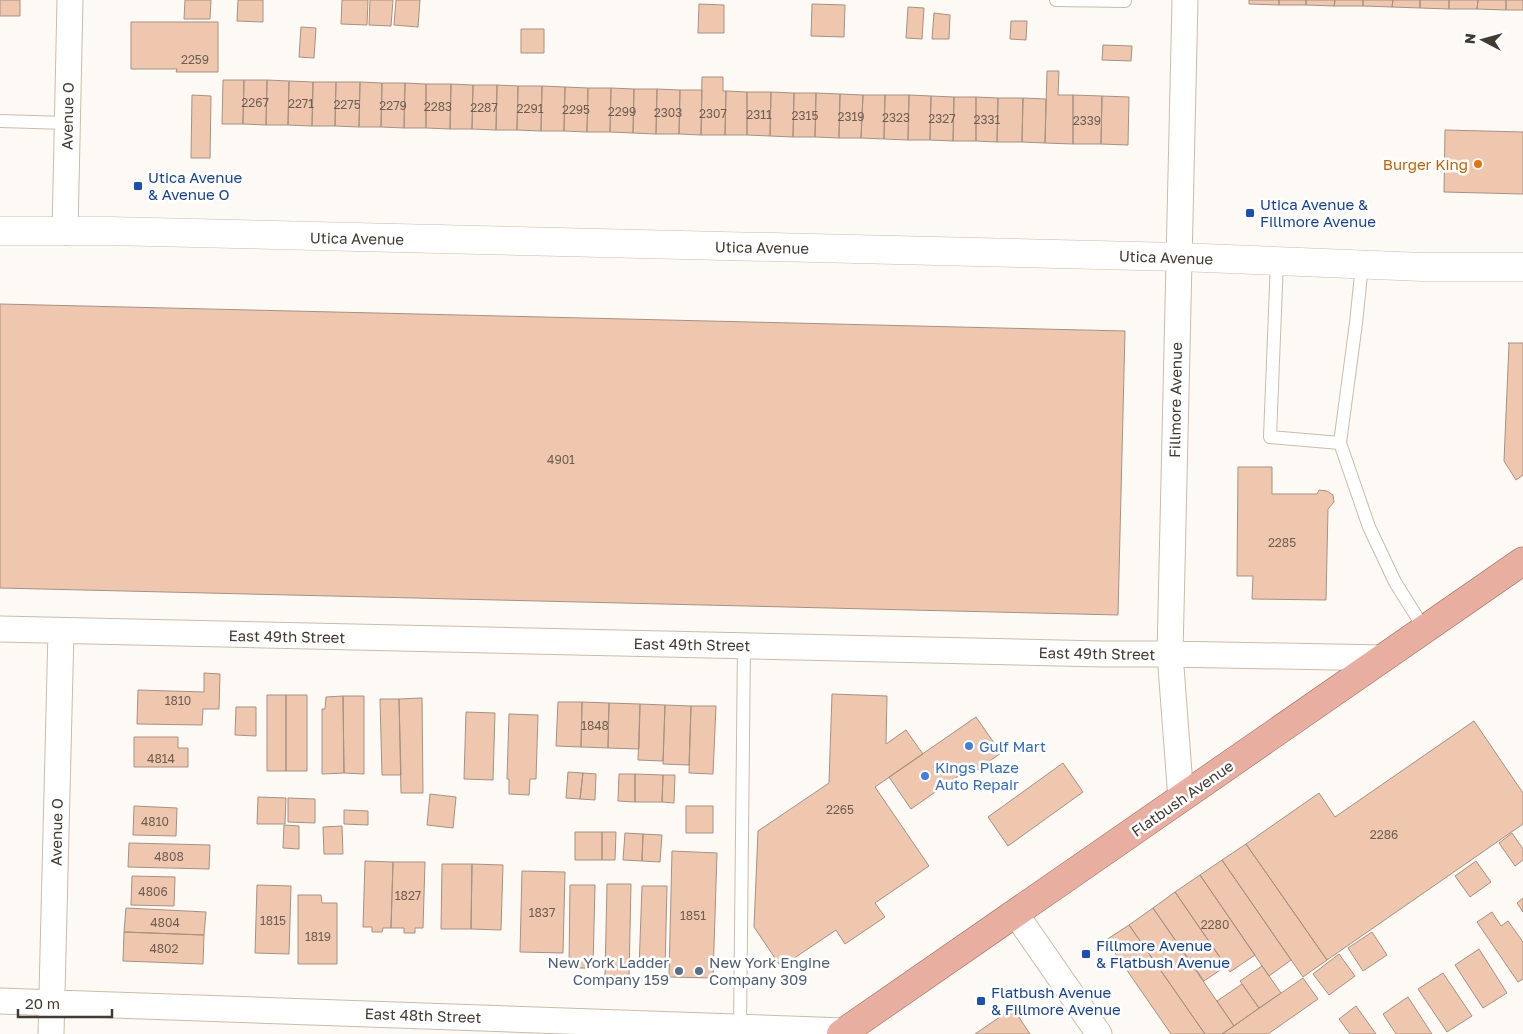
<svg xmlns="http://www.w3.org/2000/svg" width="1523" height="1034" viewBox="0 0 1523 1034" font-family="'Golos Text',sans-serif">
	<rect width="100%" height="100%" fill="#fdf9f5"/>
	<!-- building -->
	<path fill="#eec7ae" stroke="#a89181" d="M0,0H20V16H0Z
		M185,0H211L210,19H184Z
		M238,0H263V22L237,21Z
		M342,0H368L367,25L341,24Z
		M370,0H393L391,26L369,25Z
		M396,0H420L418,27L394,25Z
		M1249,0H1279V5L1249,4Z
		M1279,0H1306V5H1279Z
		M1306,0H1335L1334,6L1306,5Z
		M1335,0H1363V6H1334Z
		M1363,0H1393L1392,7L1363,6Z
		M1393,0H1420V8L1392,7Z
		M1420,0H1449V9L1420,8Z
		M1449,0H1478L1477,9H1449Z
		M1478,0H1506V10L1477,9Z
		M1506,0H1523V10H1506Z
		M699,4L724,5V33H698Z
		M812,4L845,5L844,37L811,36Z
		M908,7L924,8L922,39L906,38Z
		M934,13L950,15L949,39H932Z
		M1011,21H1027L1026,40L1010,39Z
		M131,22H218V72H176L177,69H131Z
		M301,27L316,28L314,58L299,57Z
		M521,29H544V53H521Z
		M1103,45L1132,46L1131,61L1102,60Z
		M1047,71H1059L1058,95H1073V144L1045,143Z
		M702,77H723V91H726L725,135H701Z
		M223,80H244L243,124H222Z
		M244,80H267L266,125L243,124Z
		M267,80L289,81L288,125H266Z
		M289,81L313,82L312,126L288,125Z
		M313,82H336L335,126H312Z
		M336,82H360L359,127L335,126Z
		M360,82L382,83L381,127H359Z
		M382,83H405L404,128L381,127Z
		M405,83L426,84V128H404Z
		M426,84H451L450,129L426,128Z
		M451,84L473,85L472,129H450Z
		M473,85H497L496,130L472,129Z
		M497,85L518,86L517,130H496Z
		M518,86H542L541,131L517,130Z
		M542,86L565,87L564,131H541Z
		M565,87L588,88L587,132L564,131Z
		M588,88H611L610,132H587Z
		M611,88L634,89L633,133L610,132Z
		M634,89H657L656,134L633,133Z
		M657,89L680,90L679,134H656Z
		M680,90H702L701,135L679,134Z
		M726,91L747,92V135H725Z
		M747,92H771L770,136L747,135Z
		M771,92L794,93L793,137L770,136Z
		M794,93H816L815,137H793Z
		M816,93L840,94L839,138L815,137Z
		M840,94L863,95L861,138H839Z
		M192,95L211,96L210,158H191Z
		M863,95H885L884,139L861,138Z
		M885,95H909L908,140L884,139Z
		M909,95L931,96L930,140H908Z
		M1073,95L1102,96L1101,144H1073Z
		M931,96L954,97L953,141L930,140Z
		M1102,96L1129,97L1128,145L1101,144Z
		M954,97H976V141H953Z
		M976,97L998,98L997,142L976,141Z
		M998,98H1023L1022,142H997Z
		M1023,98L1046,99L1045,143L1022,142Z
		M1445,130L1523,132V194L1444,192Z
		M0,304L1125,331L1118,615L0,588Z
		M1508,343H1523V475L1516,480L1504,461L1509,344Z
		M1238,467H1272V494H1317L1319,490L1327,491L1333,495L1334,502L1328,509L1326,600L1252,599L1253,576H1237Z
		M204,673L220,674L219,709H203L202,725L137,724L138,690L204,692Z
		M832,694L887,696L886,744L906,730L923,754L875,787L929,866L875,903L885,917L845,944L836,930L781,967L754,927L758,831L829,783Z
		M267,695H286V771H267Z
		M286,695H307V771H286Z
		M343,696L344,773L322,774V709H325L326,697Z
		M343,696H364V774L344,773Z
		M422,698L423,793H401L399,699Z
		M380,699H399L401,775H382Z
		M558,702H582L581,747L556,746Z
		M582,702L609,703L608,748L581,747Z
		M609,703L640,704L639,749L608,748Z
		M640,704L665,705L663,761L638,760Z
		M665,705L691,706L689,765L663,764Z
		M691,706H716L713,774L689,773Z
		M236,707H256V736L235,735Z
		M466,712L495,713L493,780L464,779Z
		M509,714L538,715L536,779H530L529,795L509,794V779H507Z
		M976,717L1001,753L977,770L974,765L911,809L889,777Z
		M1474,721L1523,793V824L1327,960L1246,844L1319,793L1335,817Z
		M134,737H178V748H188V767H134Z
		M1063,763L1083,792L1008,846L988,817Z
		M568,772L583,773L580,799L566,798Z
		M583,773L596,774L595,800L580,799Z
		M619,774H635V802L618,801Z
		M635,774L663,775L662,802H635Z
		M663,775H675L674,803L662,802Z
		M430,794L456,797L453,828L427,825Z
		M258,797L286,798L285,824H257Z
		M288,798L315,799V823L288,822Z
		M134,806L177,808L176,836L133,835Z
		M686,806H713V833H686Z
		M344,810L368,811V825L344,824Z
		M284,825L299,826V849L283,848Z
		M342,826L343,854H324L323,827Z
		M575,832H602V860H575Z
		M602,832H616L615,860H602Z
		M625,833L643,834L642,861L623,860Z
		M1512,833L1523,849V860L1515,866L1499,843Z
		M643,834L662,835L660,862L642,861Z
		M129,843L210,845L209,869L128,867Z
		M1246,844L1327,960L1303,977L1222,860Z
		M672,851L717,853L713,978L669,977Z
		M1222,860L1291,960L1269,976L1200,875Z
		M365,861L393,862L391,928H383L382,932H372V927H363Z
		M1476,861L1491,882L1470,897L1455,876Z
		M393,862H425L423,928H415V933H404V928H391Z
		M442,864H472L471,929H441Z
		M472,864L503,865L501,930L471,929Z
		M522,871L565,872L563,953L520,952Z
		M1200,875L1255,955L1230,972L1175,892Z
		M132,876L175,877L174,906L131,905Z
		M607,884H631L629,976H605Z
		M257,885L291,886L289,954L255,953Z
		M570,885H595L593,968H569Z
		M642,886H667L665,969H639Z
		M1175,892L1226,966L1204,981L1153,908Z
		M298,895H321L322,903H337V964H298Z
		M1523,898V912L1517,903Z
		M126,908L206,912L204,935L124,932Z
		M1153,908L1234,1026L1222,1034H1205L1129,925Z
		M1492,912L1501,926L1508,921L1523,942V979L1518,982L1477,922Z
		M1129,925L1205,1034H1171L1106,940Z
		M124,932L204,935L203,964L123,961Z
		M1372,932L1387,955L1363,971L1348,948Z
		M1479,949L1507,993L1483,1008L1455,965Z
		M1339,954L1355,976L1329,995L1313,974Z
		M1262,966L1281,993L1259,1008L1240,981Z
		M1443,973L1472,1016L1447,1032L1418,989Z
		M1303,978L1318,999L1268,1034H1222Z
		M1242,984L1259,1008L1234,1026L1217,1001Z
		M1408,997L1430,1031L1432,1034H1396L1383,1014Z
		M1356,1006L1376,1034H1350L1339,1019Z
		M1013,1008L1030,1034H975Z"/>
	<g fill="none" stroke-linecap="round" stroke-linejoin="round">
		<defs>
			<path id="service" d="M1056,0L1125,1
				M0,121L67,123
				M1277,261L1270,437L1340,443
				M1362,265L1356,323L1340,443L1369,527L1395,582L1425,630
				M740,1027L744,645"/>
			<path id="minor" d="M65,232L70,0
				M0,629L1103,654H1170L1384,658
				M1181,799L1170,654L1185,0
				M1015,913L1099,1034
				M0,1001L845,1031
				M51,1034L61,631"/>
			<path id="secondary" d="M0,231H109L1179,257L1423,267H1523"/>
			<path id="primary" d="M841,1034L1523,561"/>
		</defs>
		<!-- service casing -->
		<use href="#service" stroke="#ccbca6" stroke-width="14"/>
		<!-- minor casing -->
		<use href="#minor" stroke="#ccbca6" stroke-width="27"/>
		<!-- secondary casing -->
		<use href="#secondary" stroke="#ccbca6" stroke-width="29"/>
		<!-- primary casing -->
		<use href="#primary" stroke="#a46352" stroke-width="29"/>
		<!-- service -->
		<use href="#service" stroke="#fff" stroke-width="12"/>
		<!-- minor -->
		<use href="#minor" stroke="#fff" stroke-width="25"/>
		<!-- secondary -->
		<use href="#secondary" stroke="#fff" stroke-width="28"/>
		<!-- primary -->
		<use href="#primary" stroke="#e8afa1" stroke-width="28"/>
	</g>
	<!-- markers -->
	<circle fill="#e8710a" stroke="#fff" stroke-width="2" cx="1478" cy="164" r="5"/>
	<g fill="#1a4fb4" stroke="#fff" stroke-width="2">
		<rect x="133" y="181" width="10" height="10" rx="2.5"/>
		<rect x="1245" y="208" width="10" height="10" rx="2.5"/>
		<rect x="1081" y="949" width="10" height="10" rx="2.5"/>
		<rect x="976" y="996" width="10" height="10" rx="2.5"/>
	</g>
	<g fill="#3f7fe0" stroke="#fff" stroke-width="2">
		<circle cx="969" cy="746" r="5"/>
		<circle cx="925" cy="776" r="5"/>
	</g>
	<g fill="#5c6f8a" stroke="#fff" stroke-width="2">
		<circle cx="679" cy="971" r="5"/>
		<circle cx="699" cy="971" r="5"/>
	</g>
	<g text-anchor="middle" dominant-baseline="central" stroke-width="5" stroke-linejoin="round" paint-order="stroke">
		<!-- number labels -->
		<g font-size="12" fill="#6d5e51">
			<text x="195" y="59">2259</text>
			<text x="255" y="102">2267</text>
			<text x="301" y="103">2271</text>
			<text x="347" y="104">2275</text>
			<text x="393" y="105">2279</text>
			<text x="438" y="106">2283</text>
			<text x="484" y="107">2287</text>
			<text x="530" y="108">2291</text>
			<text x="576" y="109">2295</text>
			<text x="622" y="111">2299</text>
			<text x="668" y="112">2303</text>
			<text x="713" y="113">2307</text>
			<text x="759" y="114">2311</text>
			<text x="805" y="115">2315</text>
			<text x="851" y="116">2319</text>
			<text x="896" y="117">2323</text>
			<text x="942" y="118">2327</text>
			<text x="987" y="119">2331</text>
			<text x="1087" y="120">2339</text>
			<text x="561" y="459">4901</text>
			<text x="1282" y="542">2285</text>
			<text x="178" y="700">1810</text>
			<text x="595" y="725">1848</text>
			<text x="161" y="758">4814</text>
			<text x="840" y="809">2265</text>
			<text x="155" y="821">4810</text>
			<text x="1384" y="834">2286</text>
			<text x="169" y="856">4808</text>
			<text x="153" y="891">4806</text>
			<text x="408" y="895">1827</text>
			<text x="542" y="912">1837</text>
			<text x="693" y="915">1851</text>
			<text x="273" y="920">1815</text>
			<text x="165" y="922">4804</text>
			<text x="1215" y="924">2280</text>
			<text x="318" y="936">1819</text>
			<text x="164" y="948">4802</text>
		</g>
		<!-- street labels -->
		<g font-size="15" fill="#423b32" stroke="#fff">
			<text transform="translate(67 116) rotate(-89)">Avenue O</text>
			<text transform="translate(357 238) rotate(1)">Utica Avenue</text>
			<text transform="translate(762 247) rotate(1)">Utica Avenue</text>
			<text transform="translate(1166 257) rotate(2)">Utica Avenue</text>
			<text transform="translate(1175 400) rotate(-89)">Fillmore Avenue</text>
			<text transform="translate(287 636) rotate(1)">East 49th Street</text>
			<text transform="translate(692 644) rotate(1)">East 49th Street</text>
			<text transform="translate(1097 653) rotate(1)">East 49th Street</text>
			<text transform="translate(1182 798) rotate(-35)">Flatbush Avenue</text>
			<text transform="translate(56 832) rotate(-89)">Avenue O</text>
			<text transform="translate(423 1015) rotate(2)">East 48th Street</text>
		</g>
		<!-- food labels -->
		<g font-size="15" fill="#c56008" stroke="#fff" text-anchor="end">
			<text x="1468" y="164">Burger King</text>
		</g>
		<!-- transit labels -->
		<g font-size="15" fill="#164399" stroke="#fff" text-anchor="start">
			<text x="148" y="177">Utica Avenue<tspan x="148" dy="17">&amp; Avenue O</tspan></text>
			<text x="1260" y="204">Utica Avenue &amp;<tspan x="1260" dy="17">Fillmore Avenue</tspan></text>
			<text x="1096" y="945">Fillmore Avenue<tspan x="1096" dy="17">&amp; Flatbush Avenue</tspan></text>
			<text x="991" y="992">Flatbush Avenue<tspan x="991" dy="17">&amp; Fillmore Avenue</tspan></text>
		</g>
		<!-- shop labels -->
		<g font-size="15" fill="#366cbe" stroke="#fff" text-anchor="start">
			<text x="979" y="746">Gulf Mart</text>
			<text x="935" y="767">Kings Plaze<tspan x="935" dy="17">Auto Repair</tspan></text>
		</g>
		<!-- service labels -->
		<g font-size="15" fill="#4e5e75" stroke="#fff" text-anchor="end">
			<text x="669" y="962">New York Ladder<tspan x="669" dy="17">Company 159</tspan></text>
			<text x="709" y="962" text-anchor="start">New York Engine<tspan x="709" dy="17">Company 309</tspan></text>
		</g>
	</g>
	<!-- north arrow -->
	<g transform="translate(1483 40) rotate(276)" stroke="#ffffff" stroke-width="4" paint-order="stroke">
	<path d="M0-4L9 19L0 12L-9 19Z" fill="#423b32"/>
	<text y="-8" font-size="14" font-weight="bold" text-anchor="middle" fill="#423b32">N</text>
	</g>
	<!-- scale -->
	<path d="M18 1009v8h94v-8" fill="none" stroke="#423b32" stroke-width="2.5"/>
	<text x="25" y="1009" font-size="15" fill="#423b32" stroke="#ffffff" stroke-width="4" paint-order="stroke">20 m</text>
</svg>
